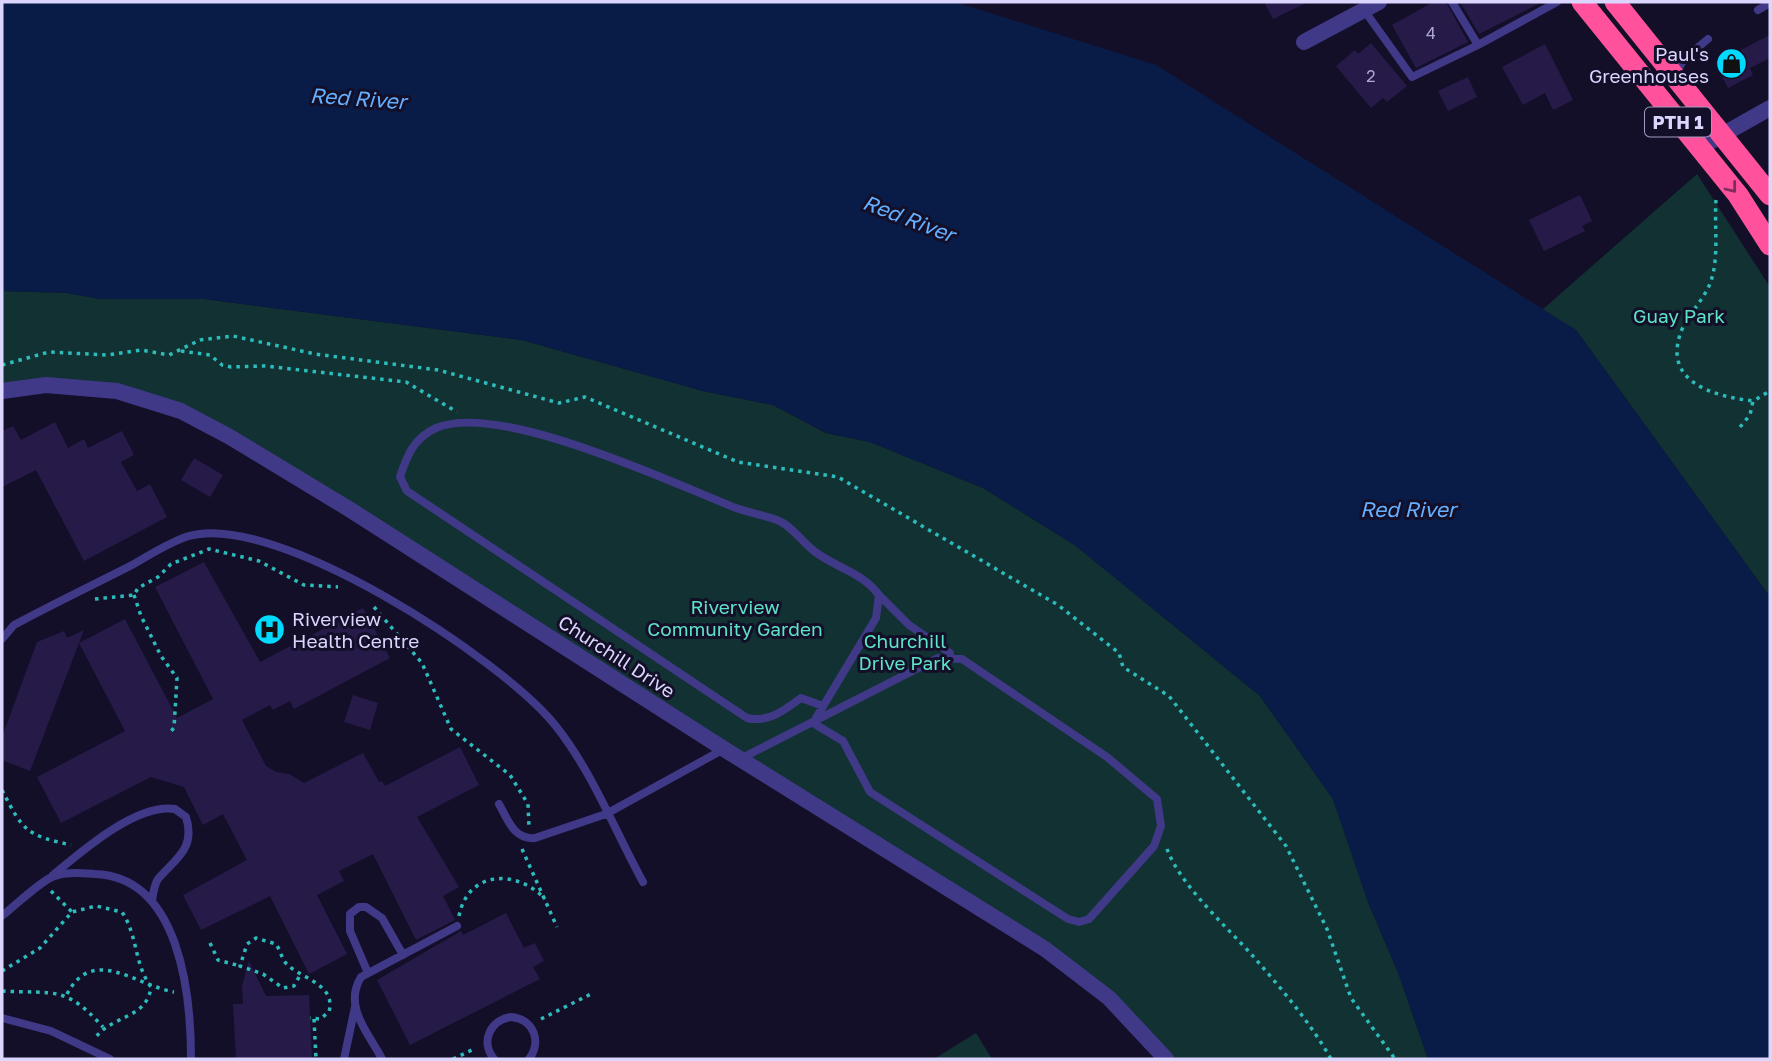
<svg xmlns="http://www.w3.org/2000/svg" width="1772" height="1061" viewBox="0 0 1772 1061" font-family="'Golos Text',sans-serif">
	<rect width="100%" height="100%" fill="#140f28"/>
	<!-- green -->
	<path fill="#123132" d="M1697,174L1770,287V597L1576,330L1542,310Z
		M2,291L67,293L101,299H204L522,340L703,391L773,405L826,433L870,442L983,488L1076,546L1260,696L1333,799L1368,902L1399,975L1428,1059H1166L1109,998L230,437L117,391H2Z
		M976,1033L992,1059H934Z"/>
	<!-- water -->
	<path fill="#091c47" d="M2,2H955L1156,65L1576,330L1770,597V1059H1428L1399,975L1368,902L1333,799L1260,696L1076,546L983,488L870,442L827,433L773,405L703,391L522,340L204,299H101L67,293L2,291Z"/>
	<!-- building -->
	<path fill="#261a49" d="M1264,2H1308L1273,19Z
		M1433,2H1446L1468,42L1416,68L1392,25Z
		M1460,2H1542L1479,34Z
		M1770,35V58L1750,68L1753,75L1728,88L1715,63Z
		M1371,43L1407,86L1387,102L1383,98L1371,108L1336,66L1355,50L1358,54Z
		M1545,44L1573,100L1553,110L1545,93L1523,105L1502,67Z
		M1468,77L1477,97L1448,111L1438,91Z
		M1580,195L1592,221L1582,226L1585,231L1544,251L1529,220Z
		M55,422L68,448L84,439L88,448L122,431L134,455L121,462L137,491L150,484L167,517L84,561L36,470L2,487V431L13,426L21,440Z
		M194,458L223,475L210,497L181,480Z
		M204,562L260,662L363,608L390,658L294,709L290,701L273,710L270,705L242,720L266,766L276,772L289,774L304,783L363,753L379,782L382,781L385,786L460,747L479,785L417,817L459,887L443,896L455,920L416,940L373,854L339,871L344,881L317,895L347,954L309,974L270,896L201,930L183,895L247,860L223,814L203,825L184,787L151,777L61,823L37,777L125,731L79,643L30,771L2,760V737L37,642L64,631L67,638L84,630L79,643L125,619L177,718L213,699L155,587Z
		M353,695L378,703L370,730L344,722Z
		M506,913L524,948L535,943L544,961L533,967L540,979L410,1045L377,980L461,931L463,935Z
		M249,961L266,996L309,995L312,1059H236L233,1004H243L242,986Z"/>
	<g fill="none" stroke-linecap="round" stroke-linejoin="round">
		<!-- path -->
		<path stroke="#2cbcbb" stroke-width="3.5" stroke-dasharray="3.5 5" stroke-linecap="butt" d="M1716,200C1714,226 1720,261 1709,286C1702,301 1690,313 1683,327C1659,381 1712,396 1753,401
			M181,351L210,355L222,365L231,367L265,366L406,382L457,412
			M2,365L49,352L107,355L141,350L169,355L200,340L233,336L315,354L438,370L559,403L585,397L738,462L838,477L1058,605L1119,653L1123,667L1169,696L1286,846L1327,929L1351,998L1395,1059
			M1740,427L1750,415L1753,401L1770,391
			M134,595L141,616L161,656L177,678L174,728L169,733
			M95,599L134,595L138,588L158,577L171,564L209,549L259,561L304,585L338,587
			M374,607L422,663L451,729L510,775L528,804L529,827
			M2,790C23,831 26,835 71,845
			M522,849L557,927
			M1167,849C1181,886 1226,926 1252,955C1280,987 1310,1022 1331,1059
			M51,891L72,912
			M459,916C468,870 517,869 545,899
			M210,943L218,960L240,966
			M2,971L40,948L72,912L96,906L122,912C138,936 134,964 151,987C147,1020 109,1015 94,1040
			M299,977L294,986L283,988L263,974L240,966L247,944L256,938L276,944C281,951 282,962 290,967C305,979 336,986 329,1012L320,1019L310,1018
			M2,991C55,994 65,985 103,1027
			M67,994C93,945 135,985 174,992
			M314,1019L316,1059
			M541,1019L593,993
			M453,1059L476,1048"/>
		<!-- lane -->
		<path stroke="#403988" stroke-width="8" d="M1452,2L1478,45L1557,2
			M1364,10L1412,77L1478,45
			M1758,10L1770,3
			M1675,74L1685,58L1708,39
			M879,595L909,625L950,653V658
			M2,639L14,625C53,604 93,585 132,565C150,555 169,542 189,536C276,511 502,659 555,725C592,771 615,831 643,882
			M740,759L938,658L962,659L1107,757L1157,799L1161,826L1154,846L1089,919L1079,922L1068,919L870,792L843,741L813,723L876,618L879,595C862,572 836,568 814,551C802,542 791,525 777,520C764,515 750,513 736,508C673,483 499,401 436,428C414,438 407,455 400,477L407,491L747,718C768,723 785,710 801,698L823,706
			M499,804C508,820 514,840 535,838L606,814L724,749
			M52,876C81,852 136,803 175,809L186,817C196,849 175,859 158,879C154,885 153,894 152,901
			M2,916C17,904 32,889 48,879C61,871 81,873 95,874C180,877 191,995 191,1059
			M368,973L350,931V914L359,907H366L382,918L403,955
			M2,1018L51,1031L110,1059
			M344,1059L355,1007
			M382,1059C368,1032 343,1007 361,977L457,926
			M494,1059C480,1042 490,1020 511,1017C534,1019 542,1042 529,1059"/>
		<!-- street -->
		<path stroke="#403988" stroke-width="16" d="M1304,42L1379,2
			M1699,148L1770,108
			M2,391L46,385L117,391L181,411L230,437L349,509L724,749L1045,949L1109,998L1166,1059"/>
		<!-- highway -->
		<path stroke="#ff519c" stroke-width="21" d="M1582,2L1738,195L1770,245
			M1615,2L1770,195"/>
	</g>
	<!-- one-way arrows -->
	<defs><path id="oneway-chevron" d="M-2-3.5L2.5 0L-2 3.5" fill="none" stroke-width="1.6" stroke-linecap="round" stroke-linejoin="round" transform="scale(1.75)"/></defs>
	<use stroke="#7e2d5c" href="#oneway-chevron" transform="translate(1732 188) rotate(52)"/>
	<!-- icons -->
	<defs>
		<symbol id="shop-disc" viewBox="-11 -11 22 22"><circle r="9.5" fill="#02d9ff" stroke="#140f28"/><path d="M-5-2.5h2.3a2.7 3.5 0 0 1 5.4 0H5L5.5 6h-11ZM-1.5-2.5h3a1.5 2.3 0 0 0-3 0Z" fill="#111"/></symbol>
		<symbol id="hospital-disc" viewBox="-11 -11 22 22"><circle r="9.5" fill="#02d9ff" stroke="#140f28"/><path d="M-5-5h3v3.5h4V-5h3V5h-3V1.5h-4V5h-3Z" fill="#111"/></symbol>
	</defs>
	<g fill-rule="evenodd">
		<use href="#shop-disc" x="1714" y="46" width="35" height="35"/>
		<use href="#hospital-disc" x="252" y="612" width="35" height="35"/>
	</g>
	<g text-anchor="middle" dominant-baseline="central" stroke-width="6" stroke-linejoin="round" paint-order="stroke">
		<!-- number labels -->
		<g font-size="16" fill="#aea7d2">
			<text x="1431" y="33">4</text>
			<text x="1371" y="76">2</text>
		</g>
		<!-- shield labels -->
		<rect fill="#140f28" stroke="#a09abe" stroke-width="2" x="1645" y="107.5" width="66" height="29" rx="5"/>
		<g font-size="18" font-weight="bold" fill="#dcd6ff">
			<text x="1678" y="122">PTH 1</text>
		</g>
		<!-- poi labels -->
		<g font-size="19" fill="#dcd6ff" stroke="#140f28" text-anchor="end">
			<text x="1709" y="53">Paul's<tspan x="1709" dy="22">Greenhouses</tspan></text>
			<text x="292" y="618" text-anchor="start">Riverview<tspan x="292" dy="22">Health Centre</tspan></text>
		</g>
		<!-- park labels -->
		<g font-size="19" fill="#5ee3c8" stroke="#140f28">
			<text x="1679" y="315">Guay Park</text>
			<text x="735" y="606">Riverview<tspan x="735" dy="22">Community Garden</tspan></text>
			<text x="905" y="640">Churchill<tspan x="905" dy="22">Drive Park</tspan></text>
		</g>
		<!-- street labels -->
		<g font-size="19" fill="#dcd6ff" stroke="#140f28">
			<text transform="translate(617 656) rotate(33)">Churchill Drive</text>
		</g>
		<!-- water labels -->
		<g font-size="21" font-style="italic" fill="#64afff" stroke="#140f28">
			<text transform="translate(358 98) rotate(4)">Red River</text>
			<text transform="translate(909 218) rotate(21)">Red River</text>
			<text x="1408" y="509">Red River</text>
		</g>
	</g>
	<!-- border -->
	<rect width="1772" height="1061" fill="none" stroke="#dcd6ff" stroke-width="7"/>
</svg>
